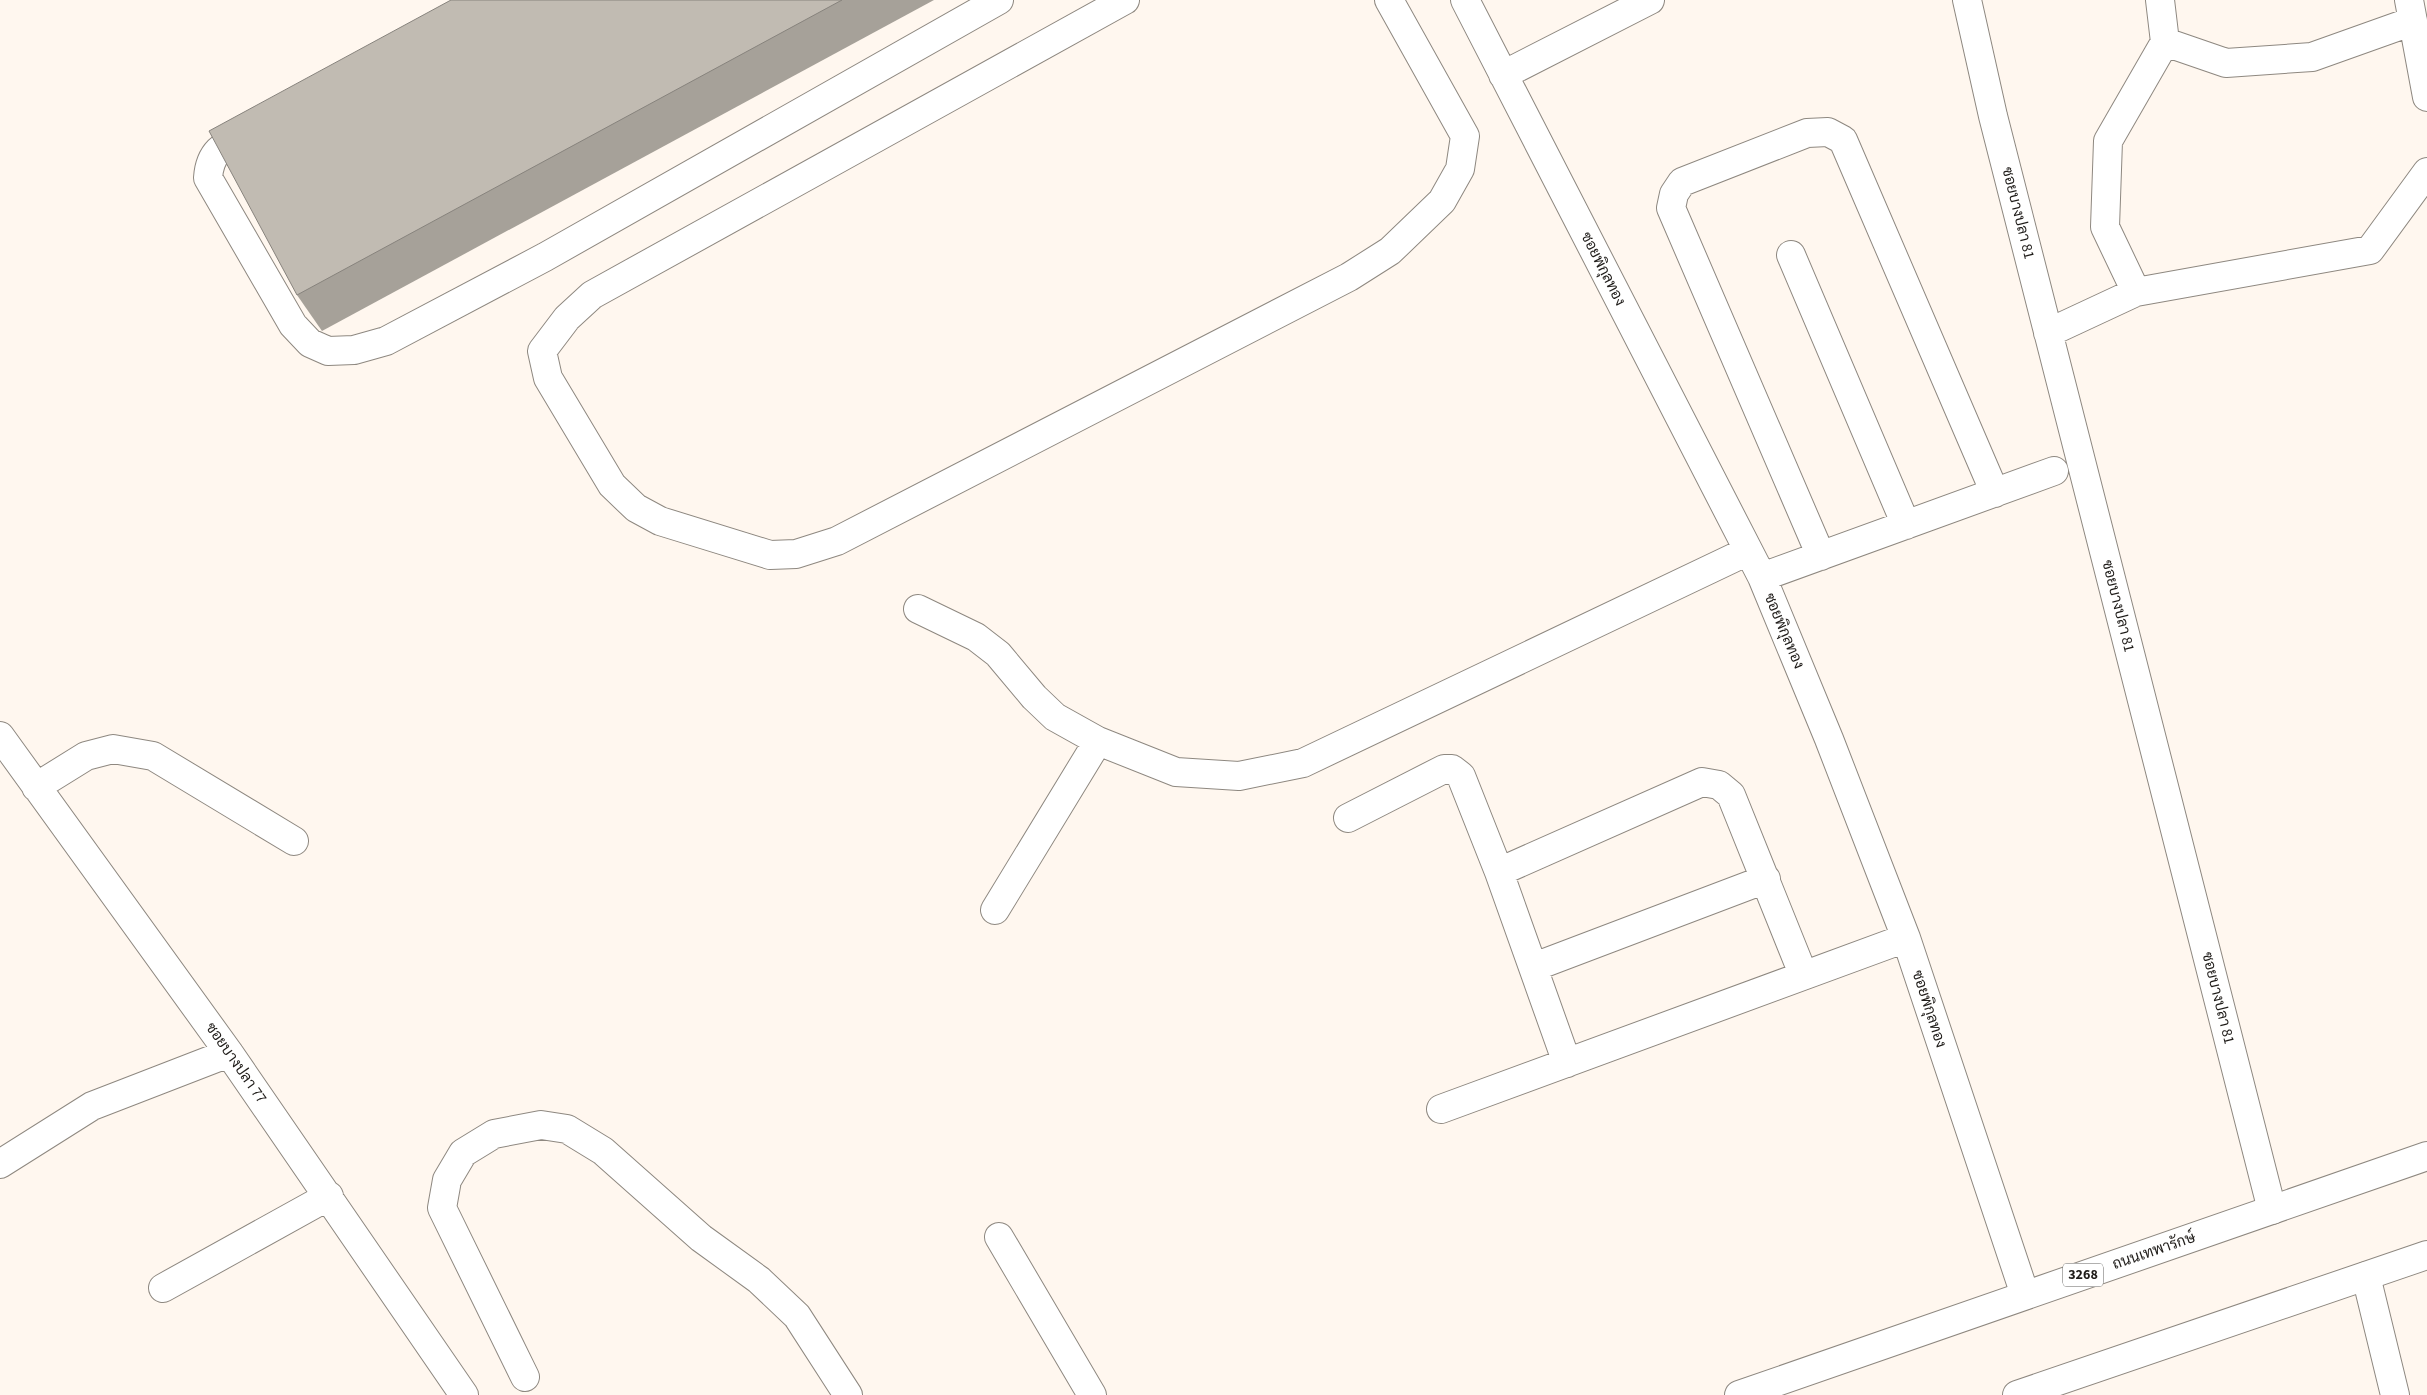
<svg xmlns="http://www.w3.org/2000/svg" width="2427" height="1395" viewBox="0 0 2427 1395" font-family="'Source Sans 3',Sarabun,sans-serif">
	<rect width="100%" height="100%" fill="#fff7ef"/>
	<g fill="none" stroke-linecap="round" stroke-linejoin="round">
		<defs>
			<path id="minor" d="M1125,0L592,295L567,318L542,351L548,378L612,485L636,508L660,521L770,555L796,554L837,541L1349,277L1390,251L1442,201L1460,169L1465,136L1389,0
				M1465,0L1762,577L1829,739L1906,938L2025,1295
				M1967,0L1993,116L2272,1210
				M2409,0L2427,97
				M2165,42L2226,63L2312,57L2413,21
				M1503,75L1650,0
				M251,132C227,144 210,148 208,178L293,325L310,343L328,351L354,350L386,341L545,257L999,0
				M1791,255L1906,525
				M2136,292L2105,227L2108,141L2165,42L2160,0
				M2048,333L2136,292L2370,250L2427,172
				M1821,556L1671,208L1674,194L1682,182L1807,133L1828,132L1843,140L1995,493
				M1762,577L2054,471
				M918,609L976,637L998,654L1034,697L1055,717L1098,741L1176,772L1239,776L1303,763L1748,551
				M0,736L229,1053L464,1395
				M36,787L86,756L113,749L153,756L294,841
				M1348,818L1444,769H1452L1461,776L1499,872
				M995,910L1098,741
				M1534,967L1766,879
				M1567,1063L1499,872L1702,782L1719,785L1731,795L1803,974
				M1441,1109L1906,938
				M0,1164L92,1106L229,1053
				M999,1237L1092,1395
				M2366,1276L2395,1395
				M163,1288L329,1196
				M525,1377L442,1208L447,1180L463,1153L494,1134L541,1125L567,1129L603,1151L701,1238L759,1280L797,1316L848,1395"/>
			<path id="major" d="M1739,1395L2427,1156
				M2017,1395L2427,1255"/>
		</defs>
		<!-- minor casing -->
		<use href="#minor" stroke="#8e8880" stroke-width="30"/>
		<!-- major casing -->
		<use href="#major" stroke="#8e8880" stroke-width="30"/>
		<!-- minor -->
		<use href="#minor" stroke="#fff" stroke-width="28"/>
		<!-- major -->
		<use href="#major" stroke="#fff" stroke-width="28"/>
	</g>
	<!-- wall -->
	<path fill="#a6a199" d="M451,0H934L322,331L297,295Z"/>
	<!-- building -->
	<path fill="#c1bbb2" stroke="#87837d" d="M451,0H842L297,295L209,131Z"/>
	<g text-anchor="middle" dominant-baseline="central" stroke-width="4" stroke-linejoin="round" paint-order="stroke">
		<!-- shield labels -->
		<rect fill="#fff" stroke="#62605e" stroke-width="1" x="2063" y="1263.5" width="40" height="23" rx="4"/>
		<g font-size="14" font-weight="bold" fill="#1f1c19">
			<text x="2083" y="1275">3268</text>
		</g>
		<!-- street labels -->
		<g font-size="15" fill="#1f1c19" stroke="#fff">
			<text transform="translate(2018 213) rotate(76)">ซอยบางปลา 81</text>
			<text transform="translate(1603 269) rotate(63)">ซอยพิกุลทอง</text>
			<text transform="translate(2118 606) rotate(76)">ซอยบางปลา 81</text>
			<text transform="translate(1784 631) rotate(67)">ซอยพิกุลทอง</text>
			<text transform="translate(2218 998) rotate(76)">ซอยบางปลา 81</text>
			<text transform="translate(1929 1009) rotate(72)">ซอยพิกุลทอง</text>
			<text transform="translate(236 1063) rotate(55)">ซอยบางปลา 77</text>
			<text transform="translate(2154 1251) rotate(-19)">ถนนเทพารักษ์</text>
		</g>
	</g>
</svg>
